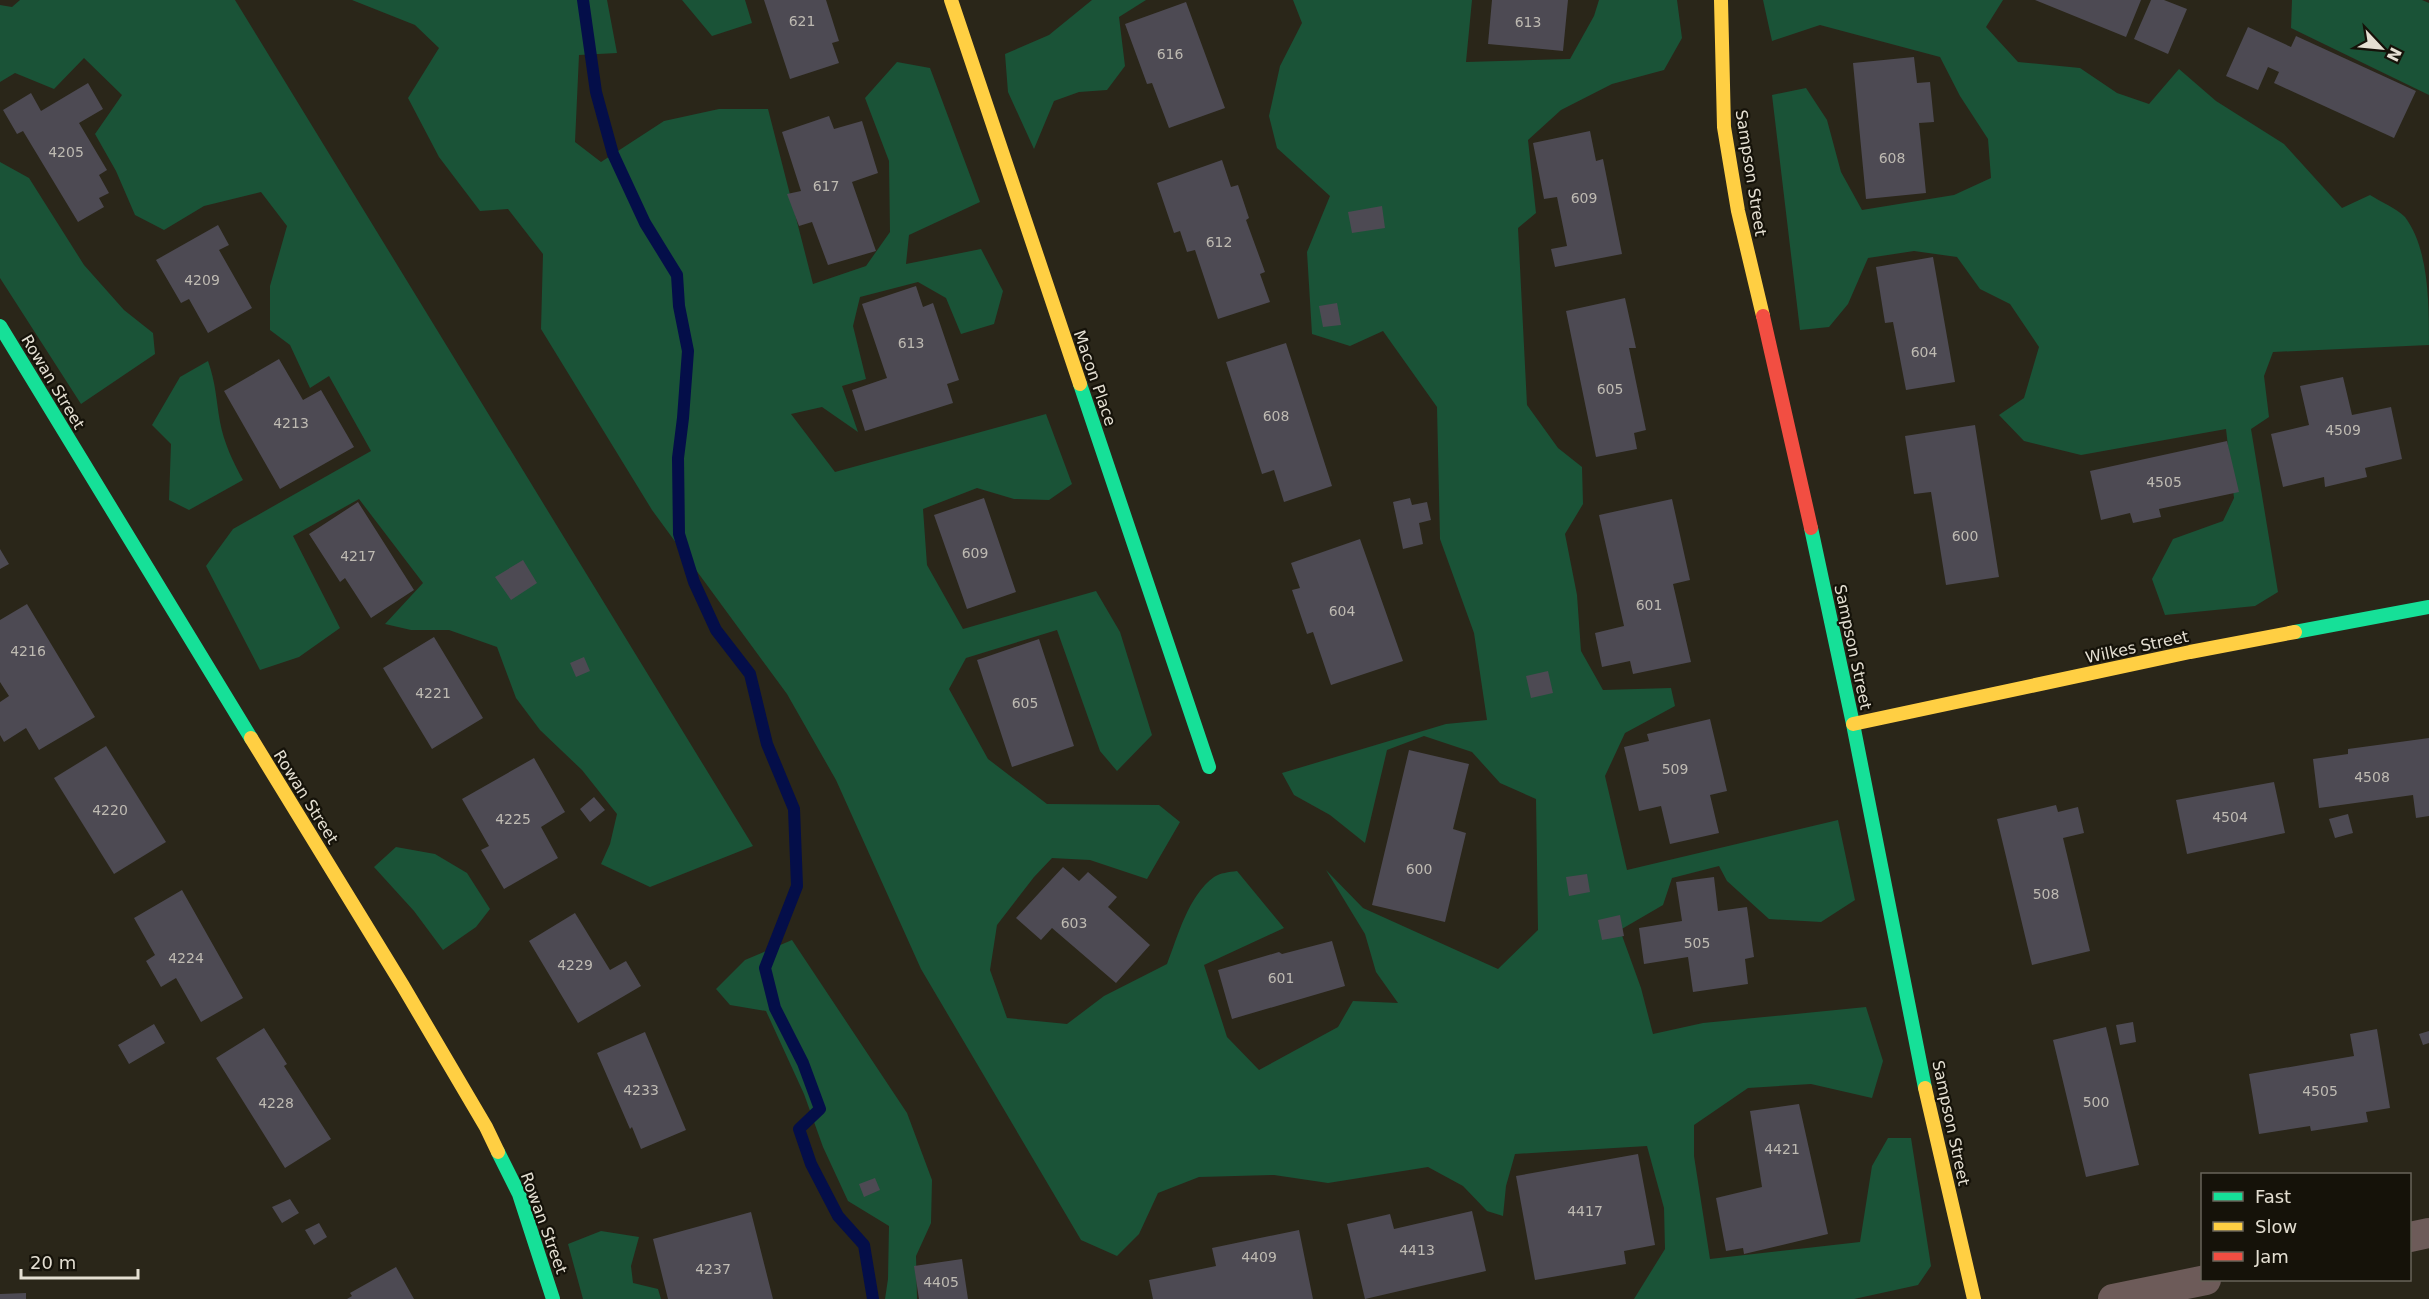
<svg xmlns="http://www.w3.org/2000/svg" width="2429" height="1299" viewBox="0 0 2429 1299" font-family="'DejaVu Sans',sans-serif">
	<rect width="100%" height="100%" fill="#2a2619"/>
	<!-- green -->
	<path fill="#1a5337" d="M20,0H235L753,846L650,887L601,864L610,844L617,814L582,770L540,730L516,698L497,647L449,630H411L385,624L423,583L359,499L293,536L340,628L299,657L260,670L206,566L233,529L371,451L329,376L310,388L290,345L270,330V286L287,226L261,192L204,206L164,230L135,215L116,171L95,134L122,95L84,58L54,89L15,73L0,82V5L12,7Z
		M352,0H607L617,53L579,55L575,142L601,162L664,121L719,109H768L813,284L866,266L890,232L889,161L865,98L897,62L930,68L980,202L909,235L906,264L981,249L1003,291L994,324L961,334L946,298L918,282L860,297L853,326L866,379L842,386L858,432L822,407L791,414L835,472L1046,414L1072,484L1049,500L1014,499L977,488L923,509L927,565L963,629L1096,591L1120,632L1152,735L1117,771L1100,751L1057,630L966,658L949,689L988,759L1047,804L1159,805L1180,822L1147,879L1090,860L1052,858L1034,877L997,925L990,970L1007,1018L1067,1024L1104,996L1167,964C1178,936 1188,896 1214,877C1220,873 1229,872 1237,871L1284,928L1204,965L1227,1037L1259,1070L1338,1027L1353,1001L1398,1003L1376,972L1365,934L1326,870L1363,908L1498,969L1538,930L1536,799L1500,783L1472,752L1424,736L1387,750L1365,843L1330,815L1294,795L1282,773L1446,724L1487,720L1474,633L1440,539L1437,407L1383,331L1350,346L1312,334L1307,252L1330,196L1277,148L1269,116L1280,66L1302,23L1293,0H1472L1466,62L1570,59L1594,16L1599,0H1677L1682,38L1664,70L1612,84L1561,110L1528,140L1536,213L1518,228L1527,405L1558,448L1582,467L1583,504L1565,534L1577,595L1581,651L1603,690L1671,688L1675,706L1625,733L1605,776L1627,870L1838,820L1855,900L1821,922L1769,919L1727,881L1719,866L1672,878L1663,905L1620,930L1641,988L1653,1034L1703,1023L1866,1007L1883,1061L1872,1098L1811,1084L1748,1088L1694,1125V1156L1710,1259L1860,1242L1872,1166L1888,1138H1911L1931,1266L1918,1285L1854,1299H1634L1665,1249L1664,1208L1647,1146L1515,1154L1506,1186L1503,1216L1487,1211L1463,1186L1428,1167L1328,1183L1274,1175L1199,1177L1158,1193L1139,1234L1117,1256L1081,1240L921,969L836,780L787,694L652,510L541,329L543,254L508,209L480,211L439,157L408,98L439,48L415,25Z
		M682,0H745L752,23L712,36Z
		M1092,0H1146L1119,17L1125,66L1107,90L1079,92L1054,101L1034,149L1008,92L1005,54L1049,35Z
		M1763,0H2003L1986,27L2018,62L2080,68L2117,93L2149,104L2179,69L2216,101L2284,144L2342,208L2370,195C2381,202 2396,208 2405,217C2429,249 2429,303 2429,345L2273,352L2264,376L2269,417L2251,429L2278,592L2255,606L2165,615L2152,579L2173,539L2223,521L2234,498L2226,429L2081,455L2024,441L1999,415L2024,398L2039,347L2010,304L1980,289L1957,257L1914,251L1868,258L1848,304L1829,327L1800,330L1772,95L1806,88L1827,120L1841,172L1862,210L1954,195L1991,178L1988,139L1960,96L1940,57L1820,25L1772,41Z
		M2292,0H2422L2429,3V95L2291,28Z
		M0,162L29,178L84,265L124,310L153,333L155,354L81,404L0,278Z
		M208,361C216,384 216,399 220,422C224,443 233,462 243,480L189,510L169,500L171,444L152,425L180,377Z
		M396,847L435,854L467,873L490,909L476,927L443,950L414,911L374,867Z
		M792,940L907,1113L932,1180L931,1223L916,1256L917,1299H885L888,1279L889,1226L848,1201L823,1147L804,1094L766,1011L730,1005L716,989L745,960Z
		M601,1231L639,1237L631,1266L633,1283L658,1289L661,1299H583L568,1244Z"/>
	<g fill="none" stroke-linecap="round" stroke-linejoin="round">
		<!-- stream -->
		<path stroke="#040e49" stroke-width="12" d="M583,0L596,92L613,154L645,223L677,275L679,306L688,351L683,418L678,458L679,534L694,582L716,630L750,674L767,744L794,809L797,886L765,968L775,1008L803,1063L820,1109L799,1129L811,1164L838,1216L864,1245L873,1299"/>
	</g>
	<!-- building -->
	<path fill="#4d4a53" d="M764,0H826L839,41L832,43L839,63L790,79Z
		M1492,0H1568L1563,51L1488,44Z
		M2035,0H2141L2126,37Z
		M2151,0H2164L2187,9L2168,54L2134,39Z
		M1186,2L1225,108L1169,128L1152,83L1147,84L1125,24Z
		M2248,27L2291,47L2296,36L2416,91L2394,138L2274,83L2279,72L2268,67L2258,90L2226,76Z
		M1914,57L1917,83L1930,82L1934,122L1919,123L1926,193L1866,199L1853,63Z
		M88,83L103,109L79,123L107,170L99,175L109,193L99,198L104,207L78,222L23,131L17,134L3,110L31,93L41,111Z
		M829,116L834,129L862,121L878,173L852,182L876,251L828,265L812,222L799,226L787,194L801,191L782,132Z
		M1590,131L1596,161L1603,159L1622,254L1555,267L1551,249L1567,246L1557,197L1544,199L1533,143Z
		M1222,160L1231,187L1238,185L1249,218L1246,220L1265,272L1260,274L1270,302L1218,319L1195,250L1187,252L1180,231L1174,233L1157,183Z
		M1382,206L1385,228L1352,233L1348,212Z
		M218,225L229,245L219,250L252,308L208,333L189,299L181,303L156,260Z
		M1933,257L1955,382L1906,390L1893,322L1885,323L1876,267Z
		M916,286L923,307L933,303L959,380L947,384L953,403L865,431L852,390L887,378L862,304Z
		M1625,298L1636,348H1629L1646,430L1634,433L1637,449L1596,457L1566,311Z
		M1337,303L1341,325L1323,327L1319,306Z
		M1286,343L1332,486L1284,502L1274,470L1262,474L1226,362Z
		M279,359L303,400L321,390L354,447L280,489L224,391Z
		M2343,377L2352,415L2391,407L2402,459L2365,468L2367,477L2325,487L2324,477L2283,487L2271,434L2309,425L2300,386Z
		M1975,425L1999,577L1946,585L1931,492L1914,494L1905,436Z
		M2227,441L2239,492L2159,509L2161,517L2133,523L2130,513L2101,520L2090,471Z
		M984,498L1016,592L967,609L934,515Z
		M1410,498L1412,505L1427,502L1431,520L1419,523L1423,544L1403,549L1393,502Z
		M1672,499L1690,580L1673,584L1691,662L1633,674L1630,661L1602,667L1595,633L1624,626L1599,515Z
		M358,502L414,590L371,618L345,578L340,582L309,534Z
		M1360,539L1403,661L1331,685L1313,632L1307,634L1292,590L1300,588L1291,563Z
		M0,549L9,564L0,569Z
		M523,560L537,583L511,600L495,577Z
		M27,604L95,717L39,750L26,728L4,742L0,735V702L9,696L0,682V620Z
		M434,637L483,718L432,749L383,668Z
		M1039,639L1074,746L1012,767L977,660Z
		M584,657L590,671L576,677L570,663Z
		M1548,671L1553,693L1531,698L1526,676Z
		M1710,719L1727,791L1710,795L1719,833L1670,844L1661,806L1639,811L1624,747L1649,741L1647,734Z
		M2429,738V816L2416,818L2413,795L2319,808L2313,759L2348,754V749Z
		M106,746L166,842L114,874L54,778Z
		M1409,750L1469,764L1453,829L1466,833L1445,922L1372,905Z
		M534,758L565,812L541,827L558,858L504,889L481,850L489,846L462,799Z
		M2274,782L2285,833L2187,854L2176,800Z
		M594,797L605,810L590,822L580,809Z
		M2056,805L2058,812L2078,807L2084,833L2063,838L2090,951L2032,965L1997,819Z
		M2348,814L2353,833L2335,838L2329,819Z
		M1063,867L1079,881L1088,872L1117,897L1108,907L1150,945L1116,983L1052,928L1041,940L1016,918Z
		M1587,874L1590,892L1569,896L1566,877Z
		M1714,877L1718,911L1747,907L1754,957L1745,959L1748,984L1693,992L1688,957L1644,964L1639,928L1682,921L1676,882Z
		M182,890L243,998L201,1022L176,978L161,987L146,961L155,955L134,918Z
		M575,913L610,970L626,961L641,986L578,1023L529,941Z
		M1620,915L1624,936L1602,940L1598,920Z
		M1332,941L1345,986L1232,1019L1218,970L1279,952L1282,954Z
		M2133,1022L2136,1042L2120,1045L2116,1025Z
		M154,1024L165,1043L129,1064L118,1045Z
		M2106,1027L2139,1165L2086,1177L2053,1040Z
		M264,1028L287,1064L284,1066L331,1139L285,1168L216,1058Z
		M2377,1029L2390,1108L2366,1112L2368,1122L2311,1131L2310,1126L2259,1134L2249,1074L2354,1056L2350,1034Z
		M2429,1031V1043L2423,1045L2419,1034Z
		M645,1032L686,1130L641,1149L632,1127L630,1129L597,1053Z
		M1799,1104L1828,1234L1744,1254L1743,1248L1726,1251L1716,1198L1762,1187L1750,1111Z
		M1638,1154L1655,1245L1624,1251L1626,1264L1535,1280L1516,1176Z
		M875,1178L880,1190L864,1197L859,1184Z
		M290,1199L299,1213L282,1223L272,1207Z
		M1472,1211L1486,1271L1365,1299L1347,1224L1390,1214L1394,1229Z
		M751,1212L773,1299H668L653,1239Z
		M319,1223L327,1237L314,1245L305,1230Z
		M1299,1230L1313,1299H1153L1149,1280L1216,1266L1212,1248Z
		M962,1259L968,1299H919L914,1266Z
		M396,1267L414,1299H347L352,1296L350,1293Z
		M26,1293V1299H0V1294Z"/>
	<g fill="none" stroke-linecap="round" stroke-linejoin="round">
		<!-- street -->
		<path stroke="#6d5b59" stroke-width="30" d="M2410,1237L2429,1233
			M2113,1299L2206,1280"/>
		<!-- fast -->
		<path stroke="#16e098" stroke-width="14" d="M0,326L251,738
			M1080,384L1209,767
			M1811,528L1853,724L1925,1088
			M2295,632L2429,607
			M498,1152L519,1194L553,1299"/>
		<!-- slow -->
		<path stroke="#ffcf43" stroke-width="14" d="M951,0L1080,384
			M1721,0L1724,127L1738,211L1763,316
			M1853,724L2190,652L2295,632
			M251,738L403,986L486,1127L498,1152
			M1925,1088L1974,1299"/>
		<!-- jam -->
		<path stroke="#f24e42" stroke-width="14" d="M1763,316L1811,528"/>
	</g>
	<g text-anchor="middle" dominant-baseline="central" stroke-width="4.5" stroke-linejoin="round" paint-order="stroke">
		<!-- number labels -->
		<g font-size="14" fill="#bebab2">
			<text x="802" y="21">621</text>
			<text x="1528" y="22">613</text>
			<text x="1170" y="54">616</text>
			<text x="66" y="152">4205</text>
			<text x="1892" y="158">608</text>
			<text x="826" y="186">617</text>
			<text x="1584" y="198">609</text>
			<text x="1219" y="242">612</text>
			<text x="202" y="280">4209</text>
			<text x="911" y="343">613</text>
			<text x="1924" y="352">604</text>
			<text x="1610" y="389">605</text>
			<text x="1276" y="416">608</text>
			<text x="291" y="423">4213</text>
			<text x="2343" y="430">4509</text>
			<text x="2164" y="482">4505</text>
			<text x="1965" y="536">600</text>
			<text x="975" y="553">609</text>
			<text x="358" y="556">4217</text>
			<text x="1649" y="605">601</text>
			<text x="1342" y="611">604</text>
			<text x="28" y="651">4216</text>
			<text x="433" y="693">4221</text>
			<text x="1025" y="703">605</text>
			<text x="1675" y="769">509</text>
			<text x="2372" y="777">4508</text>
			<text x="110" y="810">4220</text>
			<text x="2230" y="817">4504</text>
			<text x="513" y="819">4225</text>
			<text x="1419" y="869">600</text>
			<text x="2046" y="894">508</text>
			<text x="1074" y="923">603</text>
			<text x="1697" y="943">505</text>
			<text x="186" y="958">4224</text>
			<text x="575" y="965">4229</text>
			<text x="1281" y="978">601</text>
			<text x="641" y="1090">4233</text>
			<text x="2320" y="1091">4505</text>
			<text x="2096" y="1102">500</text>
			<text x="276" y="1103">4228</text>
			<text x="1782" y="1149">4421</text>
			<text x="1585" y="1211">4417</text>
			<text x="1417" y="1250">4413</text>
			<text x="1259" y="1257">4409</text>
			<text x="713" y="1269">4237</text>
			<text x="941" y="1282">4405</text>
		</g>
		<!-- street labels -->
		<g font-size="16" fill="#e4dfd2" stroke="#151209">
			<text transform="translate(1751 173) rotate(81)">Sampson Street</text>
			<text transform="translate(1095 378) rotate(71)">Macon Place</text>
			<text transform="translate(53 382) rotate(59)">Rowan Street</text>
			<text transform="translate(1853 647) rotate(78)">Sampson Street</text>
			<text transform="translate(2137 647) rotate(-12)">Wilkes Street</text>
			<text transform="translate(306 797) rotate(58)">Rowan Street</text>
			<text transform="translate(1951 1123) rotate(78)">Sampson Street</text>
			<text transform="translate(544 1223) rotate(70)">Rowan Street</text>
		</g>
	</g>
	<!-- legend -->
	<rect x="2201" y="1173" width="210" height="108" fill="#151209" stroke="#686459" stroke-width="1.5"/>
	<rect x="2213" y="1192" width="30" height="9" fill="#16e098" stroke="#686459" stroke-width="1.5"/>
	<text x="2255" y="1203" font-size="18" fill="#e4dfd2">Fast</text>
	<rect x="2213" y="1222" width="30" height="9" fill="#ffcf43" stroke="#686459" stroke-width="1.5"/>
	<text x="2255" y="1233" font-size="18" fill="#e4dfd2">Slow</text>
	<rect x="2213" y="1252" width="30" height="9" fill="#f24e42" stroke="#686459" stroke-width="1.5"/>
	<text x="2255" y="1263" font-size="18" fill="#e4dfd2">Jam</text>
	<!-- north arrow -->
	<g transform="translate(2381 48) rotate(116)" stroke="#151209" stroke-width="4.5" paint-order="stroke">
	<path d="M0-4.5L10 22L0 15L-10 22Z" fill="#e4dfd2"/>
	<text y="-9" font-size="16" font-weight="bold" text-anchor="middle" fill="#e4dfd2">N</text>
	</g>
	<!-- scale -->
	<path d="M21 1269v9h117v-9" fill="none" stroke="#e4dfd2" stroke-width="3"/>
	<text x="30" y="1269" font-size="18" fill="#e4dfd2" stroke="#151209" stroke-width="4.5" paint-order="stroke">20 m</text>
</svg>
